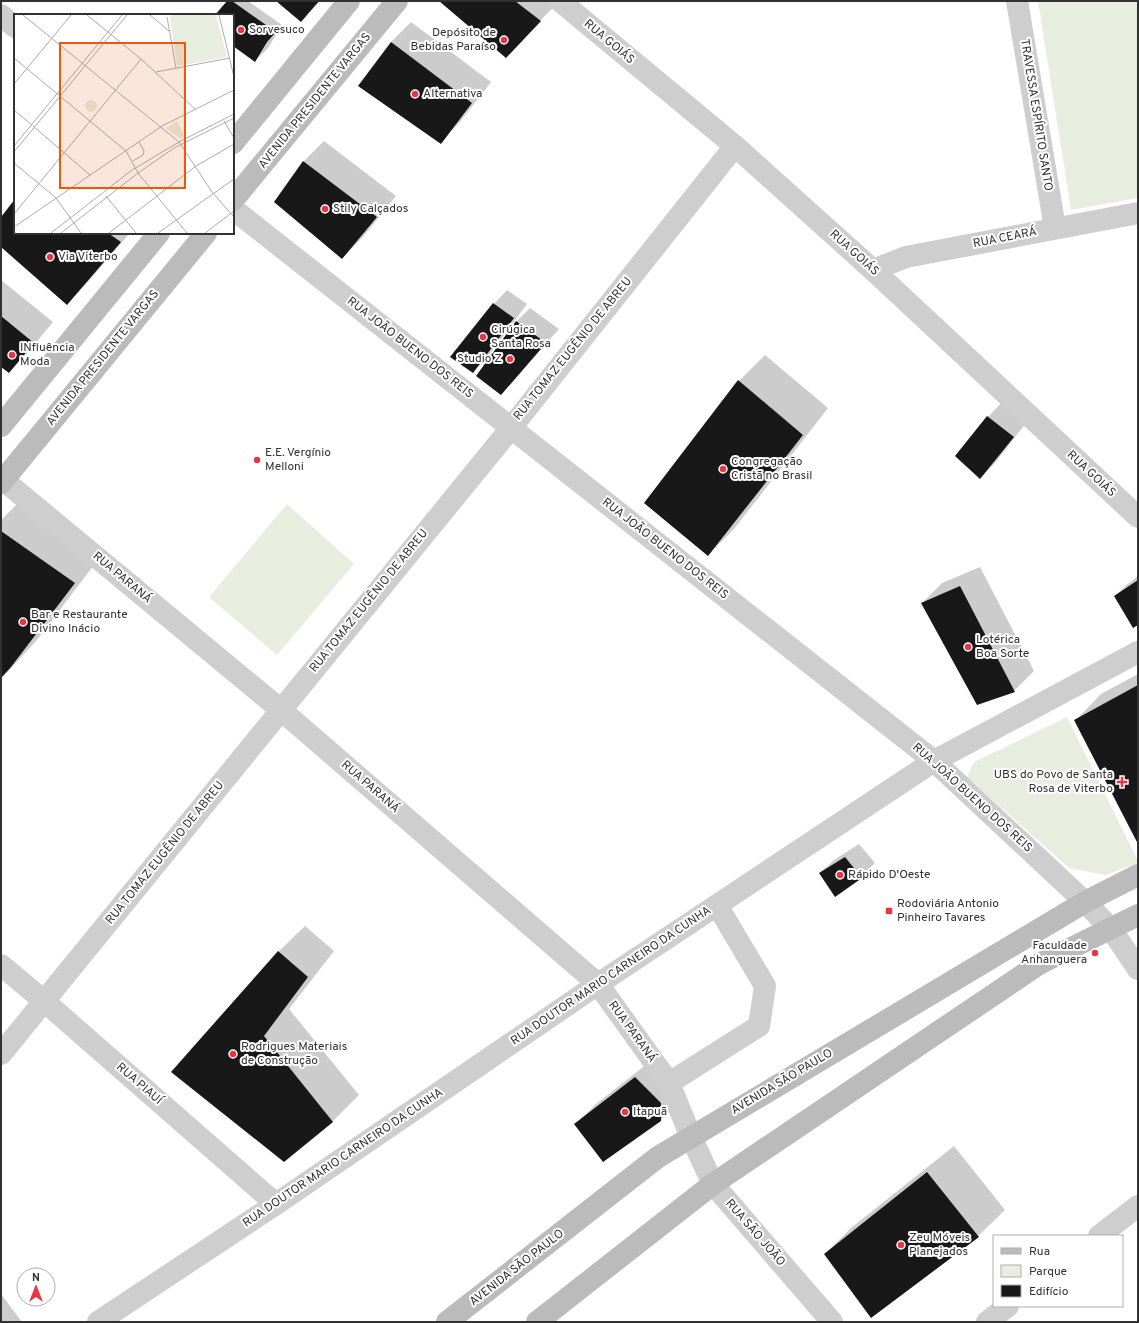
<svg xmlns="http://www.w3.org/2000/svg" width="1139" height="1323" viewBox="0 0 1139 1323" font-family="Overpass,sans-serif">
	<rect width="100%" height="100%" fill="#fff"/>
	<!-- green -->
	<path fill="#e7eee0" d="M1038,1H1138V198L1071,210Z
		M287,504L354,564L277,655L209,597Z
		M1067,717L1138,861V863L1105,875L1069,868L967,777L974,762Z"/>
	<!-- shadow -->
	<path fill="#0003" d="M229,1H248L282,25L268,48L255,61L233,45V15H216Z
		M278,1H321L301,20Z
		M441,1H559L525,37Z
		M411,22L491,82L460,122L440,142L391,42Z
		M324,141L396,196L362,238L342,258L276,201L304,161Z
		M15,200V233H130L87,283L67,303L1,246V219Z
		M1,280L53,322L28,352L8,372L1,366Z
		M507,290L527,304L486,359L473,372L494,304Z
		M530,308L559,329L514,380L501,393L516,322Z
		M765,355L828,408L734,529L708,555L739,381Z
		M1001,403L1026,423L994,464L980,478L988,417Z
		M21,500L100,557L37,640L1,679V520Z
		M980,567L1034,671L1014,691L922,603L942,583Z
		M1138,576V623L1115,596L1129,583Z
		M1138,674V842L1075,721L1101,694Z
		M859,844L875,863L861,877L835,895L820,873L834,860Z
		M305,926L334,951L289,1009L359,1095L332,1122L173,1072L278,952Z
		M656,1057L681,1100L660,1121L576,1124L596,1104Z
		M954,1146L1005,1210L978,1236L825,1254L851,1228Z
		M1,1294L22,1322H1Z"/>
	<!-- building -->
	<path fill="#181818" d="M227,1H232L276,32L267,42L255,62L233,46V15H215Z
		M276,1H319L301,22Z
		M439,1H515L541,21L506,58Z
		M391,42L472,103L441,144L358,86Z
		M303,161L377,217L342,259L274,202Z
		M15,199V233H108L121,242L67,305L1,247V217Z
		M493,303L514,318L473,373L450,357Z
		M1,316L34,343L9,373L1,367Z
		M516,321L546,343L501,395L476,376Z
		M738,380L803,435L708,556L644,503Z
		M987,416L1014,437L980,479L955,456Z
		M1,531L75,583L11,667L1,678Z
		M1138,580V625L1133,628L1114,596Z
		M960,586L1015,692L977,705L921,603Z
		M1138,685V844L1074,720Z
		M845,857L862,878L835,897L819,873Z
		M278,951L308,977L264,1036L333,1122L284,1162L171,1072Z
		M635,1077L661,1103V1121L603,1162L574,1124Z
		M927,1172L979,1237L871,1318L824,1254Z"/>
	<g fill="none" stroke-linecap="round" stroke-linejoin="round">
		<!-- street -->
		<path stroke="#cecece" stroke-width="22" d="M560,1L735,146L873,270L1138,517
			M1017,1L1055,228
			M1,15L15,27
			M233,209L934,761L1085,902L1111,929L1138,969
			M873,270L906,257L1138,213
			M1,478L281,710L598,984L669,1083L691,1137L713,1184L832,1322
			M1,965L44,1001L276,1204
			M1,1054L511,428L735,146
			M669,1083L759,1026L765,986L717,905
			M1099,1236L1138,1206
			M98,1322L276,1204L598,984L934,761L1138,652
			M987,1322L1008,1306"/>
		<!-- secondary -->
		<path stroke="#bbb" stroke-width="22" d="M233,143L349,1
			M233,200L397,1
			M1,426L159,233
			M1,483L206,233
			M447,1322L658,1157L1085,902L1138,875
			M537,1322L713,1184L1039,964L1138,915"/>
	</g>
	<!-- markers -->
	<g fill="#e63643" stroke="#fff" stroke-width="1.5">
		<circle cx="241" cy="30" r="4"/>
		<circle cx="504" cy="40" r="4"/>
		<circle cx="415" cy="94" r="4"/>
		<circle cx="325" cy="209" r="4"/>
		<circle cx="50" cy="257" r="4"/>
		<circle cx="483" cy="337" r="4"/>
		<circle cx="12" cy="355" r="4"/>
		<circle cx="510" cy="359" r="4"/>
		<circle cx="257" cy="460" r="4"/>
		<circle cx="723" cy="469" r="4"/>
		<circle cx="23" cy="622" r="4"/>
		<circle cx="968" cy="647" r="4"/>
		<path d="M1120 776h4v4h4v4h-4v4h-4v-4h-4v-4h4z"/>
		<circle cx="840" cy="875" r="4"/>
		<rect x="885" y="907" width="8" height="8" rx="2"/>
		<circle cx="1095" cy="953" r="4"/>
		<circle cx="233" cy="1054" r="4"/>
		<circle cx="625" cy="1112" r="4"/>
		<circle cx="901" cy="1245" r="4"/>
	</g>
	<g text-anchor="middle" dominant-baseline="central" stroke-width="4" stroke-linejoin="round" paint-order="stroke">
		<!-- poi labels -->
		<g font-size="12" fill="#313131" stroke="#fff" text-anchor="start">
			<text x="249" y="30">Sorvesuco</text>
			<text x="496" y="33" text-anchor="end">Depósito de<tspan x="496" dy="14">Bebidas Paraíso</tspan></text>
			<text x="423" y="94">Alternativa</text>
			<text x="333" y="209">Stily Calçados</text>
			<text x="58" y="257">Via Viterbo</text>
			<text x="491" y="330">Cirúgica<tspan x="491" dy="14">Santa Rosa</tspan></text>
			<text x="20" y="348">INfluência<tspan x="20" dy="14">Moda</tspan></text>
			<text x="502" y="359" text-anchor="end">Studio Z</text>
			<text x="265" y="453">E.E. Vergínio<tspan x="265" dy="14">Melloni</tspan></text>
			<text x="731" y="462">Congregação<tspan x="731" dy="14">Cristã no Brasil</tspan></text>
			<text x="31" y="615">Bar e Restaurante<tspan x="31" dy="14">Divino Inácio</tspan></text>
			<text x="976" y="640">Lotérica<tspan x="976" dy="14">Boa Sorte</tspan></text>
			<text x="1113" y="775" text-anchor="end">UBS do Povo de Santa<tspan x="1113" dy="14">Rosa de Viterbo</tspan></text>
			<text x="848" y="875">Rápido D'Oeste</text>
			<text x="897" y="904">Rodoviária Antonio<tspan x="897" dy="14">Pinheiro Tavares</tspan></text>
			<text x="1087" y="946" text-anchor="end">Faculdade<tspan x="1087" dy="14">Anhanguera</tspan></text>
			<text x="241" y="1047">Rodrigues Materiais<tspan x="241" dy="14">de Construção</tspan></text>
			<text x="633" y="1112">Itapuã</text>
			<text x="909" y="1238">Zeu Móveis<tspan x="909" dy="14">Planejados</tspan></text>
		</g>
		<!-- street labels -->
		<g font-size="12" fill="#313131" stroke="#fff">
			<text transform="translate(609 42) rotate(40)">RUA GOIÁS</text>
			<text transform="translate(315 101) rotate(-51)">AVENIDA PRESIDENTE VARGAS</text>
			<text transform="translate(1036 115) rotate(81)">TRAVESSA ESPÍRITO SANTO</text>
			<text transform="translate(1005 238) rotate(-11)">RUA CEARÁ</text>
			<text transform="translate(854 253) rotate(42)">RUA GOIÁS</text>
			<text transform="translate(410 348) rotate(38)">RUA JOÃO BUENO DOS REIS</text>
			<text transform="translate(573 349) rotate(-51)">RUA TOMAZ EUGÊNIO DE ABREU</text>
			<text transform="translate(103 358) rotate(-51)">AVENIDA PRESIDENTE VARGAS</text>
			<text transform="translate(1091 474) rotate(43)">RUA GOIÁS</text>
			<text transform="translate(665 549) rotate(38)">RUA JOÃO BUENO DOS REIS</text>
			<text transform="translate(122 578) rotate(40)">RUA PARANÁ</text>
			<text transform="translate(369 601) rotate(-51)">RUA TOMAZ EUGÊNIO DE ABREU</text>
			<text transform="translate(370 787) rotate(41)">RUA PARANÁ</text>
			<text transform="translate(972 798) rotate(42)">RUA JOÃO BUENO DOS REIS</text>
			<text transform="translate(165 853) rotate(-51)">RUA TOMAZ EUGÊNIO DE ABREU</text>
			<text transform="translate(611 976) rotate(-34)">RUA DOUTOR MARIO CARNEIRO DA CUNHA</text>
			<text transform="translate(632 1032) rotate(54)">RUA PARANÁ</text>
			<text transform="translate(782 1082) rotate(-31)">AVENIDA SÃO PAULO</text>
			<text transform="translate(139 1084) rotate(41)">RUA PIAUÍ</text>
			<text transform="translate(343 1158) rotate(-34)">RUA DOUTOR MARIO CARNEIRO DA CUNHA</text>
			<text transform="translate(755 1233) rotate(49)">RUA SÃO JOÃO</text>
			<text transform="translate(517 1268) rotate(-38)">AVENIDA SÃO PAULO</text>
		</g>
	</g>
	<!-- overview -->
	<g transform="translate(14 14)">
		<rect width="220" height="220" fill="#fff"/>
		<path d="M158,1H202L213,43L163,52L156,4ZM71 92a6 6 0 1 1 12 0a6 6 0 1 1-12 0ZM163,107L171,123L167,125L152,114Z" fill="#e7eee0"/>
		<path fill="none" stroke="#adadad" stroke-width="1" d="M9,1L165,128L198,178L220,203M73,1L127,45L181,95M136,1L155,17M205,1L220,63M153,3L162,54M0,44L112,137L124,159L173,219M142,58L216,44M0,70L57,1M0,96L18,111M210,107L220,124M19,112L76,161M0,132L108,1M0,138L113,1M119,147L129,141L130,137L125,128M0,149L42,184L67,219M92,182L122,219M0,200L127,45M0,213L148,112L220,76M37,219L118,156L165,128L220,100M47,219L124,159L160,134L220,104M95,219L182,152L220,130M144,219L220,165M191,219L220,197"/>
		<path fill="#e8590c" fill-opacity="0.15" stroke="#e8590c" stroke-width="2" d="M46,29H171V174H46Z"/>
		<rect width="220" height="220" fill="none" stroke="#313131" stroke-width="2"/>
	</g>
	<!-- border -->
	<rect width="1139" height="1323" fill="none" stroke="#313131" stroke-width="4"/>
	<!-- legend -->
	<rect x="993" y="1235" width="130" height="72" fill="#ffffff" stroke="#adadad"/>
	<rect x="1001" y="1248" width="20" height="6" fill="#bbbbbb" stroke="#adadad"/>
	<text x="1029" y="1255" font-size="12" fill="#313131">Rua</text>
	<rect x="1001" y="1265" width="20" height="12" fill="#e7eee0" stroke="#adadad"/>
	<text x="1029" y="1275" font-size="12" fill="#313131">Parque</text>
	<rect x="1001" y="1285" width="20" height="12" fill="#181818" stroke="#adadad"/>
	<text x="1029" y="1295" font-size="12" fill="#313131">Edifício</text>
	<!-- north arrow -->
	<g transform="translate(36 1287)"><circle r="19" fill="#ffffff" stroke="#adadad"/>
	<path d="M0-3L7 15L0 10L-7 15Z" fill="#e63643"/>
	<text y="-6" font-size="11" font-weight="bold" text-anchor="middle" fill="#313131">N</text>
	</g>
</svg>
